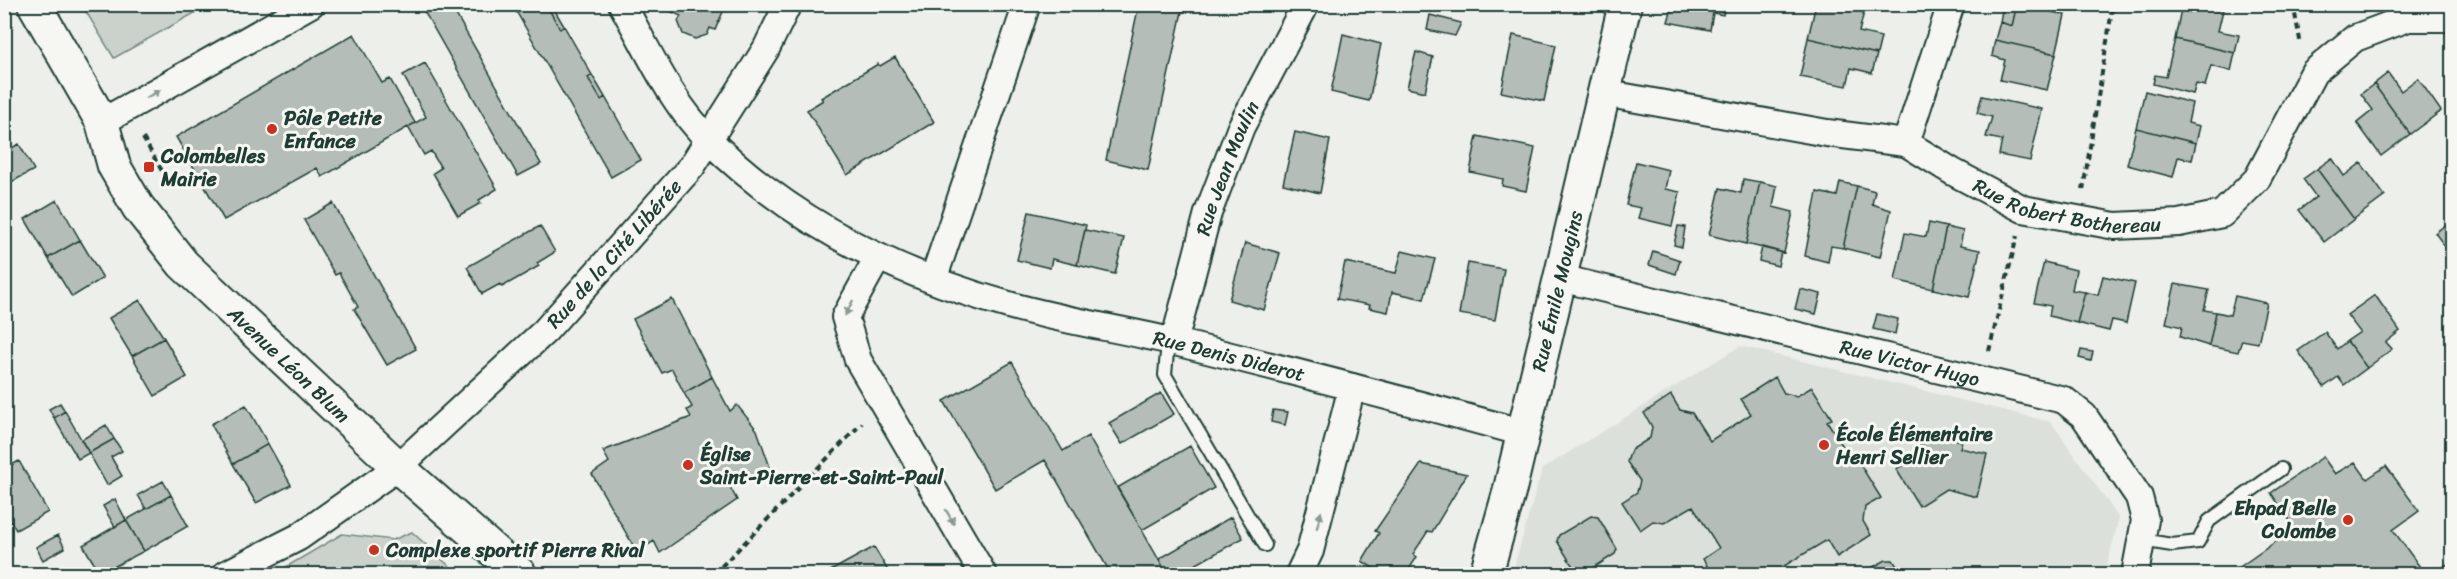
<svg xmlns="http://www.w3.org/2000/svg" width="2457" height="579" viewBox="0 0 2457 579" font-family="Sriracha,sans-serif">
	<rect width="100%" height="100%" fill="#edefea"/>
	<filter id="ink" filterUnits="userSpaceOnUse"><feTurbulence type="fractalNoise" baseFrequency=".0167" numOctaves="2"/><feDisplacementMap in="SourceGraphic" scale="12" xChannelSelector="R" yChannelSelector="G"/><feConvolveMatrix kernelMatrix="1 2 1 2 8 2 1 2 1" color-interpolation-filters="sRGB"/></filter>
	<g filter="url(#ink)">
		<!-- built -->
		<path fill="#dce0db" d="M1740,346L2051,422L2119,518L2105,574H1512L1542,469Z"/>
		<!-- green -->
		<path fill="#cbd2cc" stroke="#758880" stroke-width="1.5" d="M82,5H209L114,58Z
			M412,532L458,574H274L342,534L393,540Z"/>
		<!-- building -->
		<path fill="#b4bdb8" stroke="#1f3d34" stroke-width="1.5" d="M420,4H450L541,164L518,176Z
			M512,4H551L547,6L560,29L564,26L592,75L588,78L601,100L605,97L641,160L611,177Z
			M551,4L564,26L560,29L547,6Z
			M673,4H725L726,5L715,30L710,28L707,35L695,39L683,34L678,21L681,16L670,11Z
			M1139,4H1188L1183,7L1148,170L1106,160Z
			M1475,4H1505L1503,11Z
			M1673,4H1726L1723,15L1713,13L1710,30L1668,22Z
			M1816,4H1835L1864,12L1859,32L1881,37L1877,54L1808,38Z
			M2003,4H2017L2012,26L2000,22Z
			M2017,4L2065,15L2056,54L1995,40L2000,22L2012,26Z
			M2019,4H2041L2040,10Z
			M2182,4H2200L2223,10L2218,31L2239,35L2235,53L2175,39Z
			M1430,15L1461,23L1455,36L1427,30Z
			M354,34L382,83L390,79L415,123L322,177L317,168L224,220L176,137Z
			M1343,34L1381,44L1369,101L1331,92Z
			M1513,35L1556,45L1544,101L1501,92Z
			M1808,38L1877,54L1872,73L1851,68L1847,86L1800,77Z
			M2175,39L2235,53L2231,71L2211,66L2205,86L2196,84L2193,94L2153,84L2155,75L2166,77Z
			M1995,40L2056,54L2047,90L2000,80L2005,60L1992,56Z
			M1416,52L1433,57L1425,92L1407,88Z
			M895,57L934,122L847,175L807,110L823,100L821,98L878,64L880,66Z
			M425,63L497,189L479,200L481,203L458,216L433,173L441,168L431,151L424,155L408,127L426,117L403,75Z
			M2388,73L2401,91L2418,78L2441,111L2410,134L2374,84Z
			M592,75L605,97L601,100L588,78Z
			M2374,84L2410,134L2381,156L2357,123L2373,110L2361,94Z
			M2145,91L2192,103L2188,123L2200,126L2196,143L2136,128Z
			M1982,96L2042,109L2030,161L1999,155L2002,140L1986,137L1992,117L1977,113Z
			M2136,128L2196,143L2192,160L2178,157L2173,177L2127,165Z
			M1295,132L1330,140L1320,193L1283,184Z
			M1477,136L1535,148L1526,191L1502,186L1503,179L1470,172Z
			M19,144L34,170L4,186V152Z
			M2332,158L2344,176L2361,163L2385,196L2354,219L2317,169Z
			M1636,162L1669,170L1665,189L1680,192L1672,226L1638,218L1641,208L1626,205Z
			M2317,169L2354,219L2324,242L2299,210L2316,197L2303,179Z
			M1743,179L1760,182L1746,244L1709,235L1720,188L1741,193Z
			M1760,182L1777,186L1773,207L1793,212L1784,253L1746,244Z
			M1840,182L1857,186L1843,248L1831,246L1828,262L1805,256L1817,192L1837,196Z
			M1857,186L1875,191L1872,204L1891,210L1880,257L1843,248Z
			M57,200L80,240L48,258L25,219Z
			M333,203L416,349L387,365L354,309L358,307L339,273L335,275L304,220Z
			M1029,212L1086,225L1077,265L1052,259L1050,268L1017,260Z
			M2452,220V256L2435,233Z
			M1929,223L1946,227L1933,289L1895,280L1905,233L1926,237Z
			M540,226L555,252L537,263L539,266L502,287L500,284L482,294L467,267Z
			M1678,226L1685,227L1682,247L1674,245Z
			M1946,227L1963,231L1960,246L1980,250L1969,297L1933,289Z
			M1085,230L1124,238L1115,274L1077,265Z
			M80,240L103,278L72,297L48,258Z
			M1245,243L1280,253L1264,310L1229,300Z
			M1762,247L1781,252L1778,266L1759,261Z
			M1402,251L1435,259L1424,299L1392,292L1388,312L1369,308L1370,305L1337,299L1345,262L1396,273Z
			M1653,251L1680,260L1676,274L1649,265Z
			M2044,262L2076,270L2072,290L2085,292L2077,323L2049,316L2051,306L2034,303Z
			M1468,263L1504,269L1495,320L1459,314Z
			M2103,276L2135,283L2126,323L2112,320L2109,331L2077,323L2085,292L2098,295Z
			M2175,284L2209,290L2204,310L2216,312L2209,346L2180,337L2182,327L2166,323Z
			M1800,289L1821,294L1816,314L1795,309Z
			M2375,295L2400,331L2386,342L2392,349L2367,368L2347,341L2360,332L2347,315Z
			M2235,296L2267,303L2258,343L2242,340L2238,352L2209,346L2216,312L2230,315Z
			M672,299L712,377L684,393L672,369L662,373L633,319Z
			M140,300L164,338L132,356L109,318Z
			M1877,314L1898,319L1895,334L1873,329Z
			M2325,332L2337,349L2347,341L2367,368L2344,385L2338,377L2324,387L2298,351Z
			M164,338L187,377L155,396L132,356Z
			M2081,350L2093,352L2091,361L2079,358Z
			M1012,362L1063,451L1088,436L1167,574H1111L1045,460L995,489L944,401Z
			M712,377L730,411L737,405L757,430L770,467L730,487L737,500L660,553L654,541L637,552L592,474L609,462L603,451L691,417L687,410L692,407L684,393Z
			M1775,377L1784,393L1797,396L1812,387L1832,419L1827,421L1854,464L1858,461L1881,498L1865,507L1863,521L1871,535L1837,557L1827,540L1784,566L1789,574H1712L1703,559L1719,548L1693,506L1664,523L1653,521L1640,530L1622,502L1637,492L1640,481L1627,462L1631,450L1650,438L1652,427L1644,413L1671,395L1680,410L1692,413L1710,441L1751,414L1741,399Z
			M1161,393L1174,414L1122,444L1109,423Z
			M60,403L65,411L54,418L49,409Z
			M246,405L268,444L233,464L211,424Z
			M1273,410L1288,412L1285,425L1271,422Z
			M65,411L89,453L78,459L54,418Z
			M106,425L114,439L89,453L81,440Z
			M1937,435L1962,441L1960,448L1987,454L1977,497L1946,489L1919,506L1896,469L1920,455L1915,448Z
			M114,439L122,451L111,457L122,476L107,485L89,453Z
			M268,444L291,485L256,503L233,464Z
			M1190,446L1214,488L1142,530L1117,488Z
			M2323,457L2335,474L2355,462L2367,479L2386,466L2419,511L2393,530L2425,574H2237L2234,571L2295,528L2271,493Z
			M19,461L48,512L16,530L4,509V469Z
			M1421,464L1467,474L1432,532L1428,531L1413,554L1417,557L1406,574H1382L1362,561L1379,533L1375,531Z
			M163,481L171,495L146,509L138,495Z
			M171,495L188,526L144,551L126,520Z
			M115,499L126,520L115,527L103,506Z
			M1591,516L1598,517L1617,549L1615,554L1584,574L1577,573L1557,541L1559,535Z
			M1231,517L1243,538L1179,574H1167L1159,559Z
			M126,520L144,551L100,574L83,545Z
			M58,535L65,548L43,560L36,547Z
			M874,547L890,574H825Z
			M1886,560H1893L1902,574H1860Z
			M2452,561V574H2433Z
			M621,569L624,574H611Z"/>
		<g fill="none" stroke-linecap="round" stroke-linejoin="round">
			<defs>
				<path id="service" d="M1168,341L1165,375L1265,545
					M2141,540L2172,545L2198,542L2209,521L2281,469"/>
				<g id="minor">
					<path id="s1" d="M622,4C648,50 671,103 709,140C793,223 900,275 1012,306C1066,321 1121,329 1175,342C1292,371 1408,401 1524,433"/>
					<path id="s2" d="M1603,93L1827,133L1906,143L1953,172L2023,209L2115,226L2179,223L2222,214L2257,179L2314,72L2355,38L2408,18H2452"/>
					<path d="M102,122L311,4"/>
					<path d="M1906,143L1951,4"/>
					<path d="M878,257L845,317L858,360L983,574"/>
					<path id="s3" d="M1560,278L2064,400L2084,416L2139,497L2145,520L2135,574"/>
					<path d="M933,280L1027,4"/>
					<path id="s4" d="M1174,342L1208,213L1241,127L1306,4"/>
					<path id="s5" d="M226,574L299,537L398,467L545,331L692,166L766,49L788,4"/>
					<path d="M1299,574L1310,551L1352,387"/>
				</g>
				<g id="tertiary">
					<path id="s6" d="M34,4L102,122L114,166L138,207L183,264L398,467L520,574"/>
					<path id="s7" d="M1486,574L1509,493L1625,4"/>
				</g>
			</defs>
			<!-- service casing -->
			<use href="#service" stroke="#1f3d34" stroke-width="16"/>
			<!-- minor casing -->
			<use href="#minor" stroke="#1f3d34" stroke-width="30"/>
			<!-- tertiary casing -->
			<use href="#tertiary" stroke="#1f3d34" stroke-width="36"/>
			<!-- path -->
			<path stroke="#1f3d34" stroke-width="4" stroke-dasharray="6 4.5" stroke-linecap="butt" d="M212,4L213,7
				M2293,4L2301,45
				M143,138L169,183
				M2083,190L2113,4
				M1989,351L2017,236
				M714,574L862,423"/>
			<!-- service -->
			<use href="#service" stroke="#f6f6f2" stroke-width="12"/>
			<!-- minor -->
			<use href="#minor" stroke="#f6f6f2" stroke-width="26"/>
			<!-- tertiary -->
			<use href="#tertiary" stroke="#f6f6f2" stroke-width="32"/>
		</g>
		<!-- one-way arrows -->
		<defs><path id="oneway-solid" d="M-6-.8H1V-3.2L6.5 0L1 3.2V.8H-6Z" transform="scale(1.5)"/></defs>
		<g fill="#8a9a93">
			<use href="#oneway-solid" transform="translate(153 94) rotate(-30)"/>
			<use href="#oneway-solid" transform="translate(849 308) rotate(117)"/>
			<use href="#oneway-solid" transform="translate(950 517) rotate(60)"/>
			<use href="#oneway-solid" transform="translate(1319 520) rotate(-75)"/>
		</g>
	</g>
	<!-- markers -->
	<g fill="#c8321e" stroke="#f6f6f2" stroke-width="2">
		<circle cx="272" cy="129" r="6"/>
		<rect x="143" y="161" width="12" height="12" rx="3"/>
		<circle cx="1824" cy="445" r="6"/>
		<circle cx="688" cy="465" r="6"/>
		<circle cx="2348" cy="520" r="6"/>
		<circle cx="374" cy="550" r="6"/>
	</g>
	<g text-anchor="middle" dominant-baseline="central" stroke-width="6" stroke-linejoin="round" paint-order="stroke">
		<!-- poi labels -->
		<g font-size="20" font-weight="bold" fill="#1f3d34" stroke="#f6f6f2" text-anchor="start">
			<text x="284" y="118">Pôle Petite<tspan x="284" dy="23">Enfance</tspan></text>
			<text x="161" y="156">Colombelles<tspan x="161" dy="23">Mairie</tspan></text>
			<text x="1836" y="434">École Élémentaire<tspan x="1836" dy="23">Henri Sellier</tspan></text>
			<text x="700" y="454">Église<tspan x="700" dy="23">Saint-Pierre-et-Saint-Paul</tspan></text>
			<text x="2336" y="508" text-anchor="end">Ehpad Belle<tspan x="2336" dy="23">Colombe</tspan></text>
			<text x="386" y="550">Complexe sportif Pierre Rival</text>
		</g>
		<!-- street labels -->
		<g font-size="20" fill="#1f3d34" stroke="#f6f6f2">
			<text stroke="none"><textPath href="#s4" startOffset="182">Rue Jean Moulin</textPath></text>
			<text stroke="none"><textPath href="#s2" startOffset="484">Rue Robert Bothereau</textPath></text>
			<text stroke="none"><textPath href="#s5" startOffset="507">Rue de la Cité Libérée</textPath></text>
			<text stroke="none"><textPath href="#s7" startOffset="292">Rue Émile Mougins</textPath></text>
			<text stroke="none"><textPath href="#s1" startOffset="734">Rue Denis Diderot</textPath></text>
			<text stroke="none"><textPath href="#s3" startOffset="360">Rue Victor Hugo</textPath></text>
			<text stroke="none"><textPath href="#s6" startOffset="448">Avenue Léon Blum</textPath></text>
		</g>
	</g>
	<!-- margin -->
	<rect width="2457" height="579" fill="none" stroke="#f6f6f2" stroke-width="24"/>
	<rect x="12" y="12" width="2433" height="555" fill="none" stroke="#1f3d34" stroke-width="2" filter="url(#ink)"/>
</svg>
